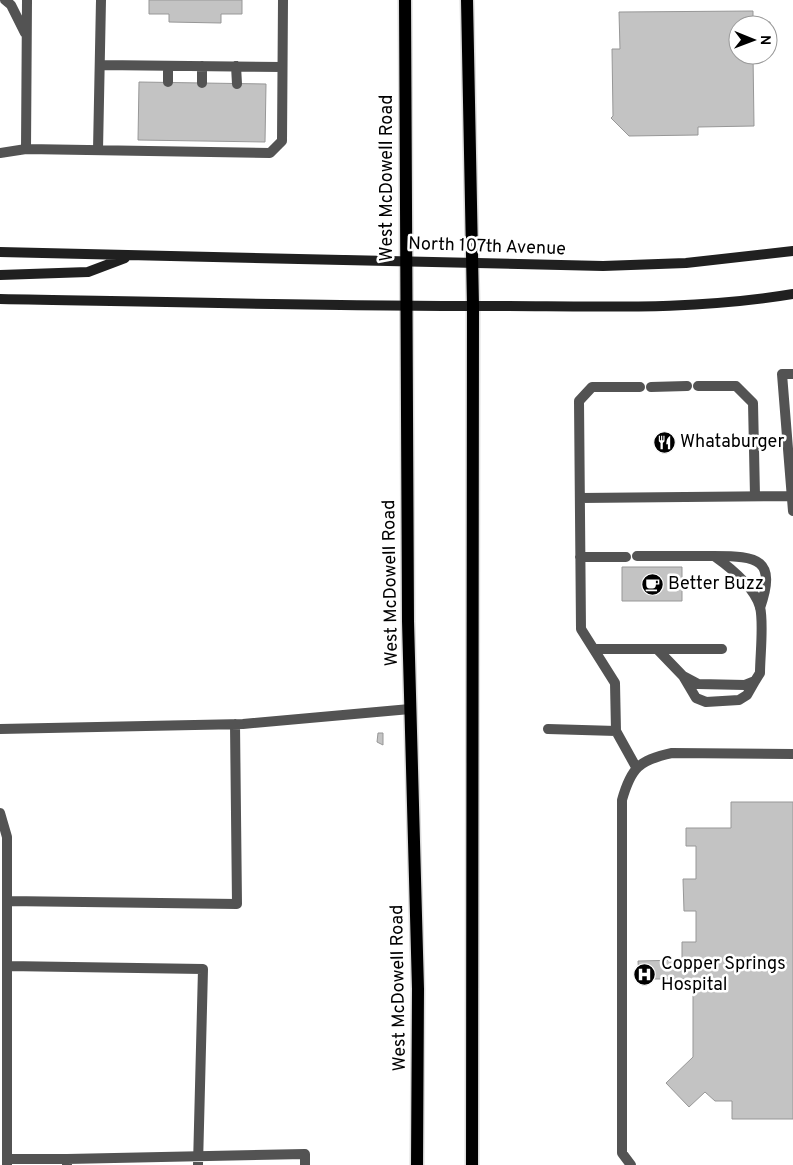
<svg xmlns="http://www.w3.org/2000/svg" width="793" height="1165" viewBox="0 0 793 1165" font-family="Overpass,sans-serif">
	<rect width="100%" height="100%" fill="#fff"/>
	<!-- building -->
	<path fill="#c3c3c3" stroke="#979797" d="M149,0H242V14H221V23L169,22V14H149Z
		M753,11V25H738V55H753L754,126L698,127V135L629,136L611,118L613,116L612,49H620L619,12Z
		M753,22H770V48L768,25H753Z
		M139,82L266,84L265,142L138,140Z
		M622,567H682V601H622Z
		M378,733H383V745L377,742Z
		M731,802H793V1119H732V1101H715L705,1092L689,1107L666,1083L693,1057V979H639L638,961L682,960V942H696V911H684L683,879H696V846H686V828H731Z"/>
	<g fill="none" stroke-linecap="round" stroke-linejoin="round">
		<defs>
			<path id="primary" d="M405,0L408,621L418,989L417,1165
				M467,0L473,306L472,1165"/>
		</defs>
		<!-- primary casing -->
		<use href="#primary" stroke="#dbdbdb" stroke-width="15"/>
		<!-- service -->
		<path stroke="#535353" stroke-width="10" d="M5,0L11,5L25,33
			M100,65L282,67
			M168,66V82
			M202,66V83
			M236,66L237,84
			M26,149L27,0
			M98,150L101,0
			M0,153L26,149L270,153L282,141L283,0
			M793,374H782L793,511
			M698,386H736L753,403L755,496
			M651,387L687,386
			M580,498L792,496
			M637,556H714C731,568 754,587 760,607C764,623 760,656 760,673L755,681L745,685L698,684L683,676L657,649
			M714,556C758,556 777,559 760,608
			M580,557H626
			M594,649H722
			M683,676L696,698L706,702L739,700L747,695L755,681
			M0,729L243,724L410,709
			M548,729L616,731L636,767
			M616,731L615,683L581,629L579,401L592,387H640
			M0,813L7,837V1165
			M7,901L237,904L235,724
			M7,966L203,969L198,1165
			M7,1159H67V1164
			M67,1159L305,1154V1165
			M631,1165L622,1153V800C631,768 639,760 672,753L793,754"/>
		<!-- secondary -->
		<path stroke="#202020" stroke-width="10" d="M0,252L603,266L686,263L793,251
			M0,275L88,272L125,258
			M0,299C163,302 327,306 491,306C591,306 693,311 793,294"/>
		<!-- primary -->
		<use href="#primary" stroke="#000" stroke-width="12"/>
	</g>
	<!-- icons -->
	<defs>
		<symbol id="restaurant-disc" viewBox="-11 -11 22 22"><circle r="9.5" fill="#000" stroke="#fff"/><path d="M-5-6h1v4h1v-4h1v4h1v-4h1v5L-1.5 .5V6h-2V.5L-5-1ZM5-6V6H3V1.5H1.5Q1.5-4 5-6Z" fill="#fff"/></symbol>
		<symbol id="cafe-disc" viewBox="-11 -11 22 22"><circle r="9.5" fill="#000" stroke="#fff"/><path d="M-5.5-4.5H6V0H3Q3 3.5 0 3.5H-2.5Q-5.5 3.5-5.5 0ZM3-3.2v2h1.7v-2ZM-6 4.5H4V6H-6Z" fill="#fff"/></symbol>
		<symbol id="hospital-disc" viewBox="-11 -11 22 22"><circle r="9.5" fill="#000" stroke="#fff"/><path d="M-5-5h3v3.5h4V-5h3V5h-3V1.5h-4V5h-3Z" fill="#fff"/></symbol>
	</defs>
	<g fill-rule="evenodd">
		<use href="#restaurant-disc" x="652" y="430" width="25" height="25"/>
		<use href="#cafe-disc" x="640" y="572" width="25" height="25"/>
		<use href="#hospital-disc" x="632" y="962" width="25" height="25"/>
	</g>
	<g text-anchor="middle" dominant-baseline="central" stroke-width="5" stroke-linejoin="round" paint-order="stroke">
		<!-- street labels -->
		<g font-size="18" fill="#000" stroke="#fff">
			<text transform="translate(387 178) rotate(-90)">West McDowell Road</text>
			<text transform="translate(487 247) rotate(2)">North 107th Avenue</text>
			<text transform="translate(391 583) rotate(-91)">West McDowell Road</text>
			<text transform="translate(399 988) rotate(-91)">West McDowell Road</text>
		</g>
		<!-- poi labels -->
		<g font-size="18" fill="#000" stroke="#fff" text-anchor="start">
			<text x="680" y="442">Whataburger</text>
			<text x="668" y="584">Better Buzz</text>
			<text x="661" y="964">Copper Springs<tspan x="661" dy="21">Hospital</tspan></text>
		</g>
	</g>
	<!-- north arrow -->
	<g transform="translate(753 40) rotate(91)"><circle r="24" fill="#ffffff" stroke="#999999"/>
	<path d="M0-4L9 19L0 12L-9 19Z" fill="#000000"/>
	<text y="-8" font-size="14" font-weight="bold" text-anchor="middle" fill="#000000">N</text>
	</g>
</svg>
